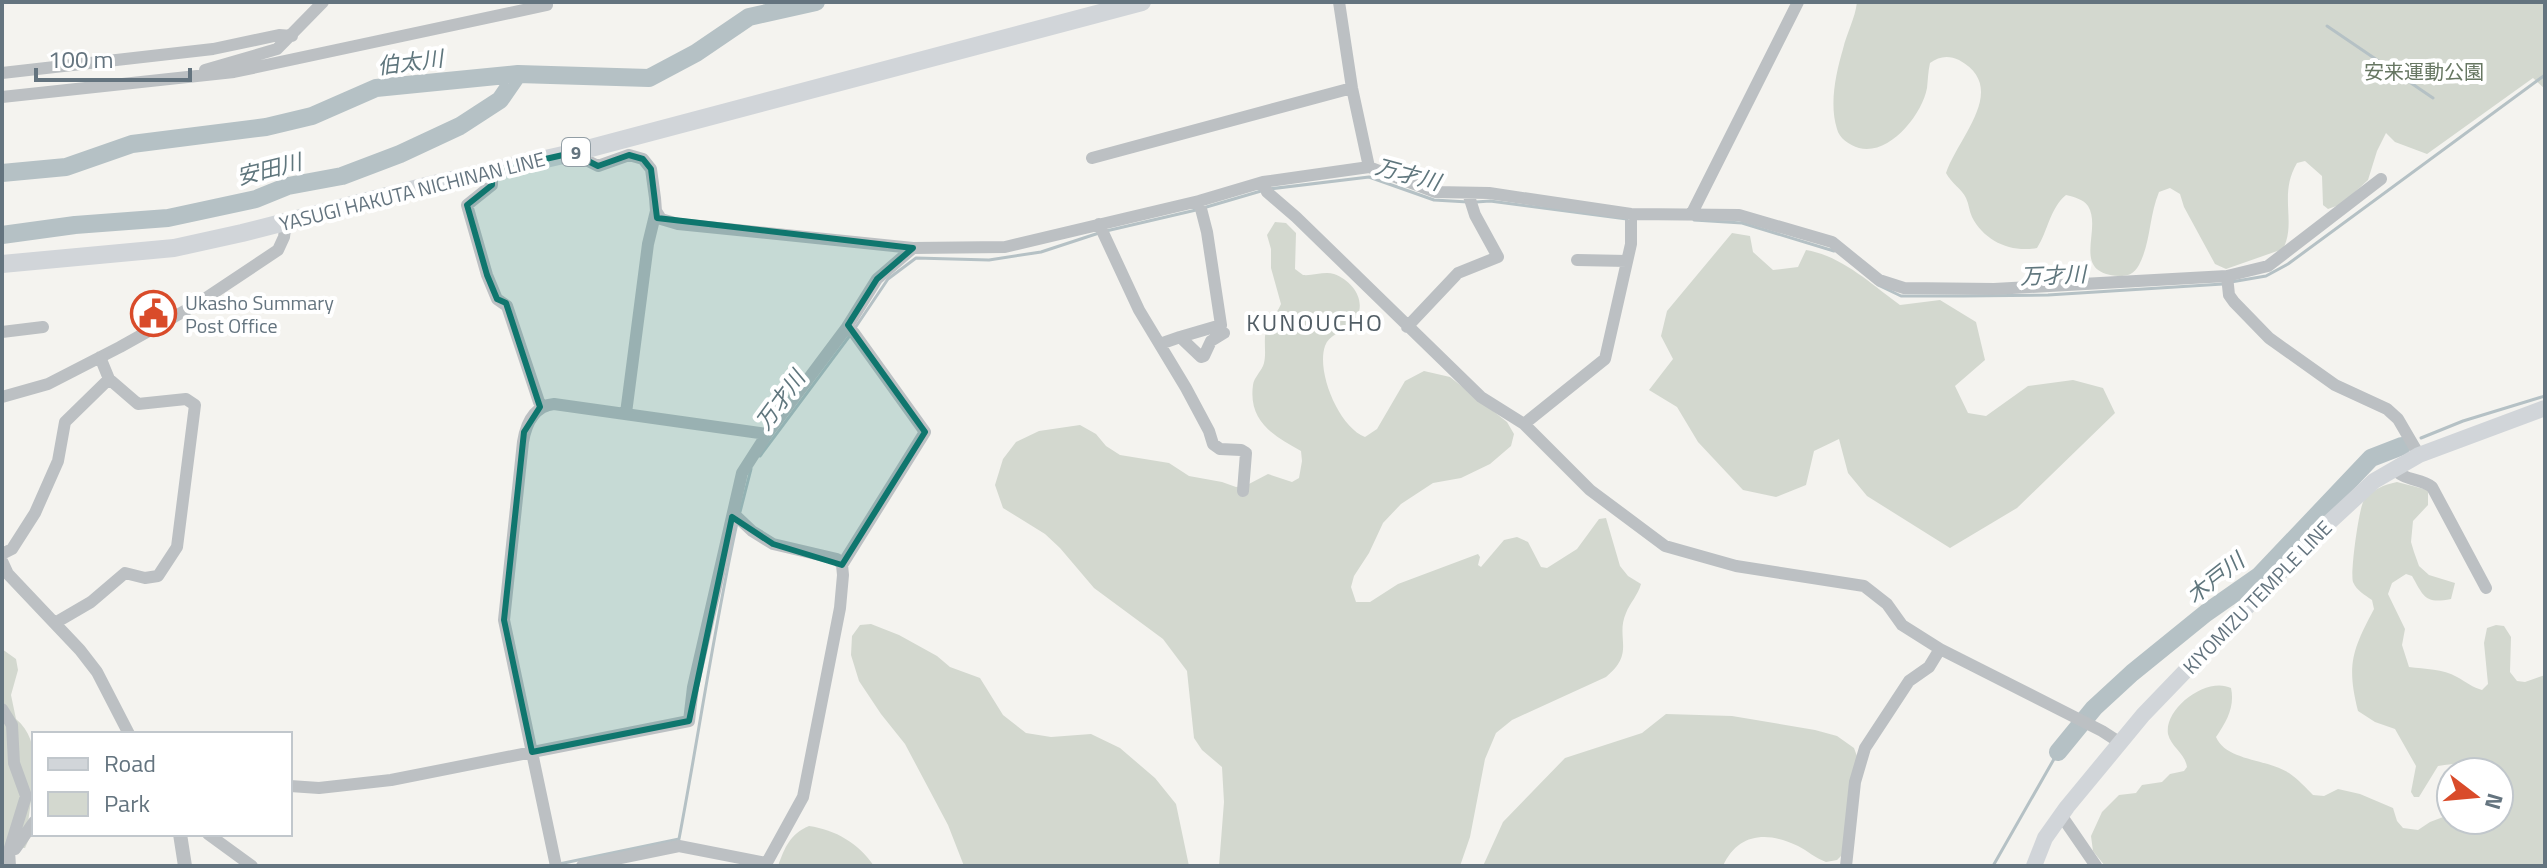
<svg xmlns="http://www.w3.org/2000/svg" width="2547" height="868" viewBox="0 0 2547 868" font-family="'Titillium Web','Noto Sans JP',sans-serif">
	<rect width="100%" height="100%" fill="#f4f3ef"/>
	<!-- green -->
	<path fill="#d3d8cf" d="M1857,2H2545V89L2533,78L2427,154L2395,142L2386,133L2377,151L2368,180L2342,204L2328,209L2323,205L2322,176L2305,161L2297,163C2278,195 2297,222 2283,249L2226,269L2215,264L2184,207L2180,194L2170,188L2159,192C2149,216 2151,242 2139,265C2134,274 2128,276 2119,276C2069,273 2103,230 2088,206C2083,199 2074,197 2066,195C2050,208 2048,231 2037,248C2011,253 1984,241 1972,217C1969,211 1969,204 1966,198C1962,189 1951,183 1946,173C1958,137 2010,88 1959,60C1949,55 1939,56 1930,63C1928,72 1928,79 1927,88C1922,115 1889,156 1859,148C1849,145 1839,138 1837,129C1829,104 1836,73 1843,49C1847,32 1855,19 1857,2Z
		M1275,222L1286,223L1296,233L1295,269L1303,275C1313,276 1325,271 1334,274C1356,282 1371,308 1349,326C1340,333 1329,335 1325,346C1316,372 1339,427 1365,437L1377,429L1405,381L1424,371L1450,377L1507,422L1514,434L1511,446L1490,464L1461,478L1433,483L1401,504L1383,523L1369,553L1354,576L1351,587L1356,602H1370L1398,584L1478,554L1480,557L1478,565L1481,567L1504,540L1517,537L1528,542L1541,567L1547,568L1577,549L1599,519L1606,518L1620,566L1628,576L1641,584C1638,595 1630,603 1626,613C1615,638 1636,653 1606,677L1512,720L1496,733L1485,759L1470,837L1460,866H1219L1224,802L1222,767L1202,750L1194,738L1187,671L1163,639L1094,588L1060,548L1045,534L1003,508L995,485L1003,459L1016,442L1039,431L1080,425L1096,434L1106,446L1120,455L1169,463L1189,476L1222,482L1236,487L1247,485L1268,474L1292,482L1299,478L1302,461L1301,451C1274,436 1248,422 1253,385C1254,377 1262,371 1264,363C1267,351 1262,336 1268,325C1271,318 1278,312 1281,304L1271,268V249L1267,235Z
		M1732,233L1750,236L1753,252L1773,270L1798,267L1806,250C1842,256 1871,284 1900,305L1940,300L1976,322L1985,360L1955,386L1968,413L1986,416L2028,386L2073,380L2103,388L2115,413L2017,508L1950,548L1867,496L1848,473L1839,439L1814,451L1806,485L1776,497L1743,490L1698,442L1677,407L1649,390L1673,359L1661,336L1667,311Z
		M2397,482L2428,490V505L2413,521L2411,542L2414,552L2419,566L2429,575L2455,583L2451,599C2425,604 2424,597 2412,576L2406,574L2392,583L2388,594L2405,629L2402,645L2409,667C2425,669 2443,669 2457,677C2466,682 2472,687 2482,690L2488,684L2484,643L2487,628L2496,625L2504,626L2511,637L2510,672L2517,681L2525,682L2545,675V866H2105L2093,851L2091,836L2102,812L2119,795L2136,793L2142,785L2162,782L2170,774L2184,771L2187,767C2185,753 2171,747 2168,734C2164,708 2207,676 2231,688C2235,706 2227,721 2216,737C2226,761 2268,759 2289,773C2298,779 2306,788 2313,795L2324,796L2338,789L2360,794L2393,808L2397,821L2403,828L2418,830L2430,822L2451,814V820H2499V772H2488C2474,759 2456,764 2438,766L2419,797H2414L2411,792L2416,766L2395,729L2375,722L2358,711C2346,664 2353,649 2374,609L2372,600C2365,595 2357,591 2353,582C2350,573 2359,507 2364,500C2374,489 2383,485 2397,482Z
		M871,624L899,635L937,656L950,667L980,678L1003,715L1026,733L1051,737L1091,734L1120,748L1155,778L1176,804L1189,866H964L948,825L905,744L881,714L859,681L851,655L852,636L860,625Z
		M2,649L16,659L18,670L11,695L16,719C46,744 31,790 28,825L30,837L25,848L9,847L2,850Z
		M1666,714L1732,716L1815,730L1837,736L1854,748L1858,759L1844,853L1837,860L1826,862C1815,858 1808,851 1798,846C1767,831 1738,833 1723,866H1483L1503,822L1565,758L1642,733Z
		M809,826C836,830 858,843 874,866H778C785,847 790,834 809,826Z"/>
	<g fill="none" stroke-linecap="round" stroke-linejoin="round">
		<!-- stream -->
		<path stroke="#b5c1c5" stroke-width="3" d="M2327,26L2433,98
			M1269,189L1369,177L1434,200L1468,202
			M1476,202L1490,201L1627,219
			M1203,208L1261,191
			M1694,220L1742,223L1834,251
			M1106,231L1196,210
			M2231,282L2266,276L2288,264L2545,75
			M1878,285L1901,296H1963L2048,295L2223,284
			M855,328L888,279L916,258L989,260L1041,252L1099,233
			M2421,438L2463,421L2545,396
			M760,456L851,334
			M740,512L751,469
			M559,864L679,839C699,734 714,628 737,523
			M1993,866L2058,752"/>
		<!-- river -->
		<path stroke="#b5c1c5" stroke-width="18" d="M2,173L66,167L132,144L266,127L312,116L376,88L518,74L649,78L696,53L749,17L816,2
			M2,235L75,225L168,218L256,199L288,186L342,176L400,154L460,126L500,100L518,74
			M2058,752L2094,708L2132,673L2206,613L2259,576L2371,458L2402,446"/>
		<!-- minor -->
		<path stroke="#bcc0c3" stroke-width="12" d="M1339,2L1352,88L1369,167
			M205,70L277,49L323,2
			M2,73L213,49L279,35L292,36
			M2,97L234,72L547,5
			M572,153L598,166L629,155L643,159L651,169L655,198L656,211L648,244L626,413
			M1092,158L1352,88
			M492,171V185L467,205L487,275L497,299L507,306L539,402L543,406
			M1263,182L1267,192L1296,217L1481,397L1524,424L1590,490L1665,546L1736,566L1864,586L1887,604L1902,625L1940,649L2102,731L2119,742
			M656,211L661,219L678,224L913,248L1005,247L1199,201L1263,182L1369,167L1435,192L1489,193L1631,214L1739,215L1832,242L1879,280L1904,288L1994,289L2227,276L2268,266L2381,179
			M1692,213L1798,2
			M1099,224L1139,310L1186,388L1209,431L1213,444L1220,449L1241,450L1246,453L1243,491
			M1577,260L1627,261
			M2227,276L2229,295L2234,302L2269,338L2335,385L2387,409L2398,419L2419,455
			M1407,327L1458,273L1498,257L1475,215L1468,193
			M2,332L43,327
			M1180,337L1221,325L1207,232L1199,201
			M1160,344L1180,337L1201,357L1204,356L1211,341L1224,333
			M2,397L48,384L120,347L197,304L278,250L284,237L286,221
			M1524,424L1605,359L1631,244V214
			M2394,468C2403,481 2420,478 2432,487L2486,588
			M733,513L752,531L773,544L837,559L842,565L843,575L840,608L803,797L765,866
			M2,554L12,549L35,513L58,461L65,422L109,379
			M2,561L8,574L80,650L97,672L129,734
			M842,565L925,432L854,333L847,327
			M55,623L91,602L125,573L145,578L158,576L177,547L195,405L186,399L138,404L109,379L100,357
			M2,709L12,725L14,763L26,796L9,851L10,866
			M290,786L319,788L391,780L689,721L693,687L742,473L767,434L847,327L877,279L913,248
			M2061,815L2096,866
			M208,834L252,866
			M15,849L34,822
			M556,866L504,620L523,442C526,424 534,406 554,404L767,434
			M582,866L679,846L766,863
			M1846,866L1855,782L1865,748L1909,681L1929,667L1940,649"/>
		<!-- tertiary -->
		<path stroke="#bcc0c3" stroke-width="14" d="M180,834L185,866"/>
		<!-- secondary -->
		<path stroke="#d1d5d9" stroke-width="16" d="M2034,866L2045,838L2067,807L2143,715L2323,528L2374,481L2419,455L2545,408"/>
		<!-- primary -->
		<path stroke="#d1d5d9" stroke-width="18" d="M2,264L174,248L242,233L430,185L572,153L1142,2"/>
	</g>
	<!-- marked area -->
	<path fill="#0f766e" fill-opacity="0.2" stroke="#0f766e" stroke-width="6" stroke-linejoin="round" d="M572,153L598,166L629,155L643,159L651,169L657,218L913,248L877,279L848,325L925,432L842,565L773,544L732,517L689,721L532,752L504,620L524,432L540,407L506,303L497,299L487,275L467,205L492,185V171Z"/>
	<!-- icons -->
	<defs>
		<symbol id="civic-ring" viewBox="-11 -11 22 22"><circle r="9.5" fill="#fff" stroke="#d94b2a" stroke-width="1.5"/><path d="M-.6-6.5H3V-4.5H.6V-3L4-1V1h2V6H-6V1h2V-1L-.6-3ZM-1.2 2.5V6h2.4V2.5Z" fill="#d94b2a"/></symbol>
	</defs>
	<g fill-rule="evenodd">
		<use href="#civic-ring" x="128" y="288" width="51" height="51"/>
	</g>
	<g text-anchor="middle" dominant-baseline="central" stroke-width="8" stroke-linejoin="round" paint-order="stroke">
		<!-- shield labels -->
		<rect fill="#fff" stroke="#929ea5" stroke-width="2" x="562" y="138" width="28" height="28" rx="6"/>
		<g font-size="18" font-weight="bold" fill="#64747f">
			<text x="576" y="152">9</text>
		</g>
		<!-- park labels -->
		<g font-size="20" fill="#677762" stroke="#fff">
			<text x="2424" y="71">安来運動公園</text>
		</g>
		<!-- street labels -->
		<g font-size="20" fill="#64747f" stroke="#fff">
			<text transform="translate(412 191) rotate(-14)">YASUGI HAKUTA NICHINAN LINE</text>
			<text transform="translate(2257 597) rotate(-46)">KIYOMIZU TEMPLE LINE</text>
		</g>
		<!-- poi labels -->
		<g font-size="20" fill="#64747f" stroke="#fff" text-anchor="start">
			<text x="185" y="302">Ukasho Summary<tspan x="185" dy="23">Post Office</tspan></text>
		</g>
		<!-- water labels -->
		<g font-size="22" font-style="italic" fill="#5f767d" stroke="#fff">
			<text transform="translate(410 62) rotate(-7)">伯太川</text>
			<text transform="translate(269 169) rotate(-14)">安田川</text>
			<text transform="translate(1408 174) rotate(15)">万才川</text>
			<text transform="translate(2053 275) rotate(-2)">万才川</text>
			<text transform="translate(780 400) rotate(-54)">万才川</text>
			<text transform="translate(2215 578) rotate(-38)">木戸川</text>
		</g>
		<!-- quarter labels -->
		<g font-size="24" letter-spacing="2" fill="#515d65" stroke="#fff">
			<text x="1315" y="322">KUNOUCHO</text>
		</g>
	</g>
	<!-- border -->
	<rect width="2547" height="868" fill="none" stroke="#64747f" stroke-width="8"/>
	<!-- legend -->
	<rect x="32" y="732" width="260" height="104" fill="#ffffff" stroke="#c1c7cc" stroke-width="2"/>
	<rect x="48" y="758" width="40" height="12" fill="#d1d5d9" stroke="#c1c7cc" stroke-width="2"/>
	<text x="104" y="772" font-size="24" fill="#64747f">Road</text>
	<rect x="48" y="792" width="40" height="24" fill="#d3d8cf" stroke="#c1c7cc" stroke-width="2"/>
	<text x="104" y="812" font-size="24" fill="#64747f">Park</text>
	<!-- north arrow -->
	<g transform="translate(2475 796) rotate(106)"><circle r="38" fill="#ffffff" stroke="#c1c7cc" stroke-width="2"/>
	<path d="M0-6L14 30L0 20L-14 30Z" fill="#d94b2a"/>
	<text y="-12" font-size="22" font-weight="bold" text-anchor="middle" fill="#64747f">N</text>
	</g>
	<!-- scale -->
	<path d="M36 68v12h154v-12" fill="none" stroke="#64747f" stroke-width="4"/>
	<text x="48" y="68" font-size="24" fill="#64747f" stroke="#ffffff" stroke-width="6" paint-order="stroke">100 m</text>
</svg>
